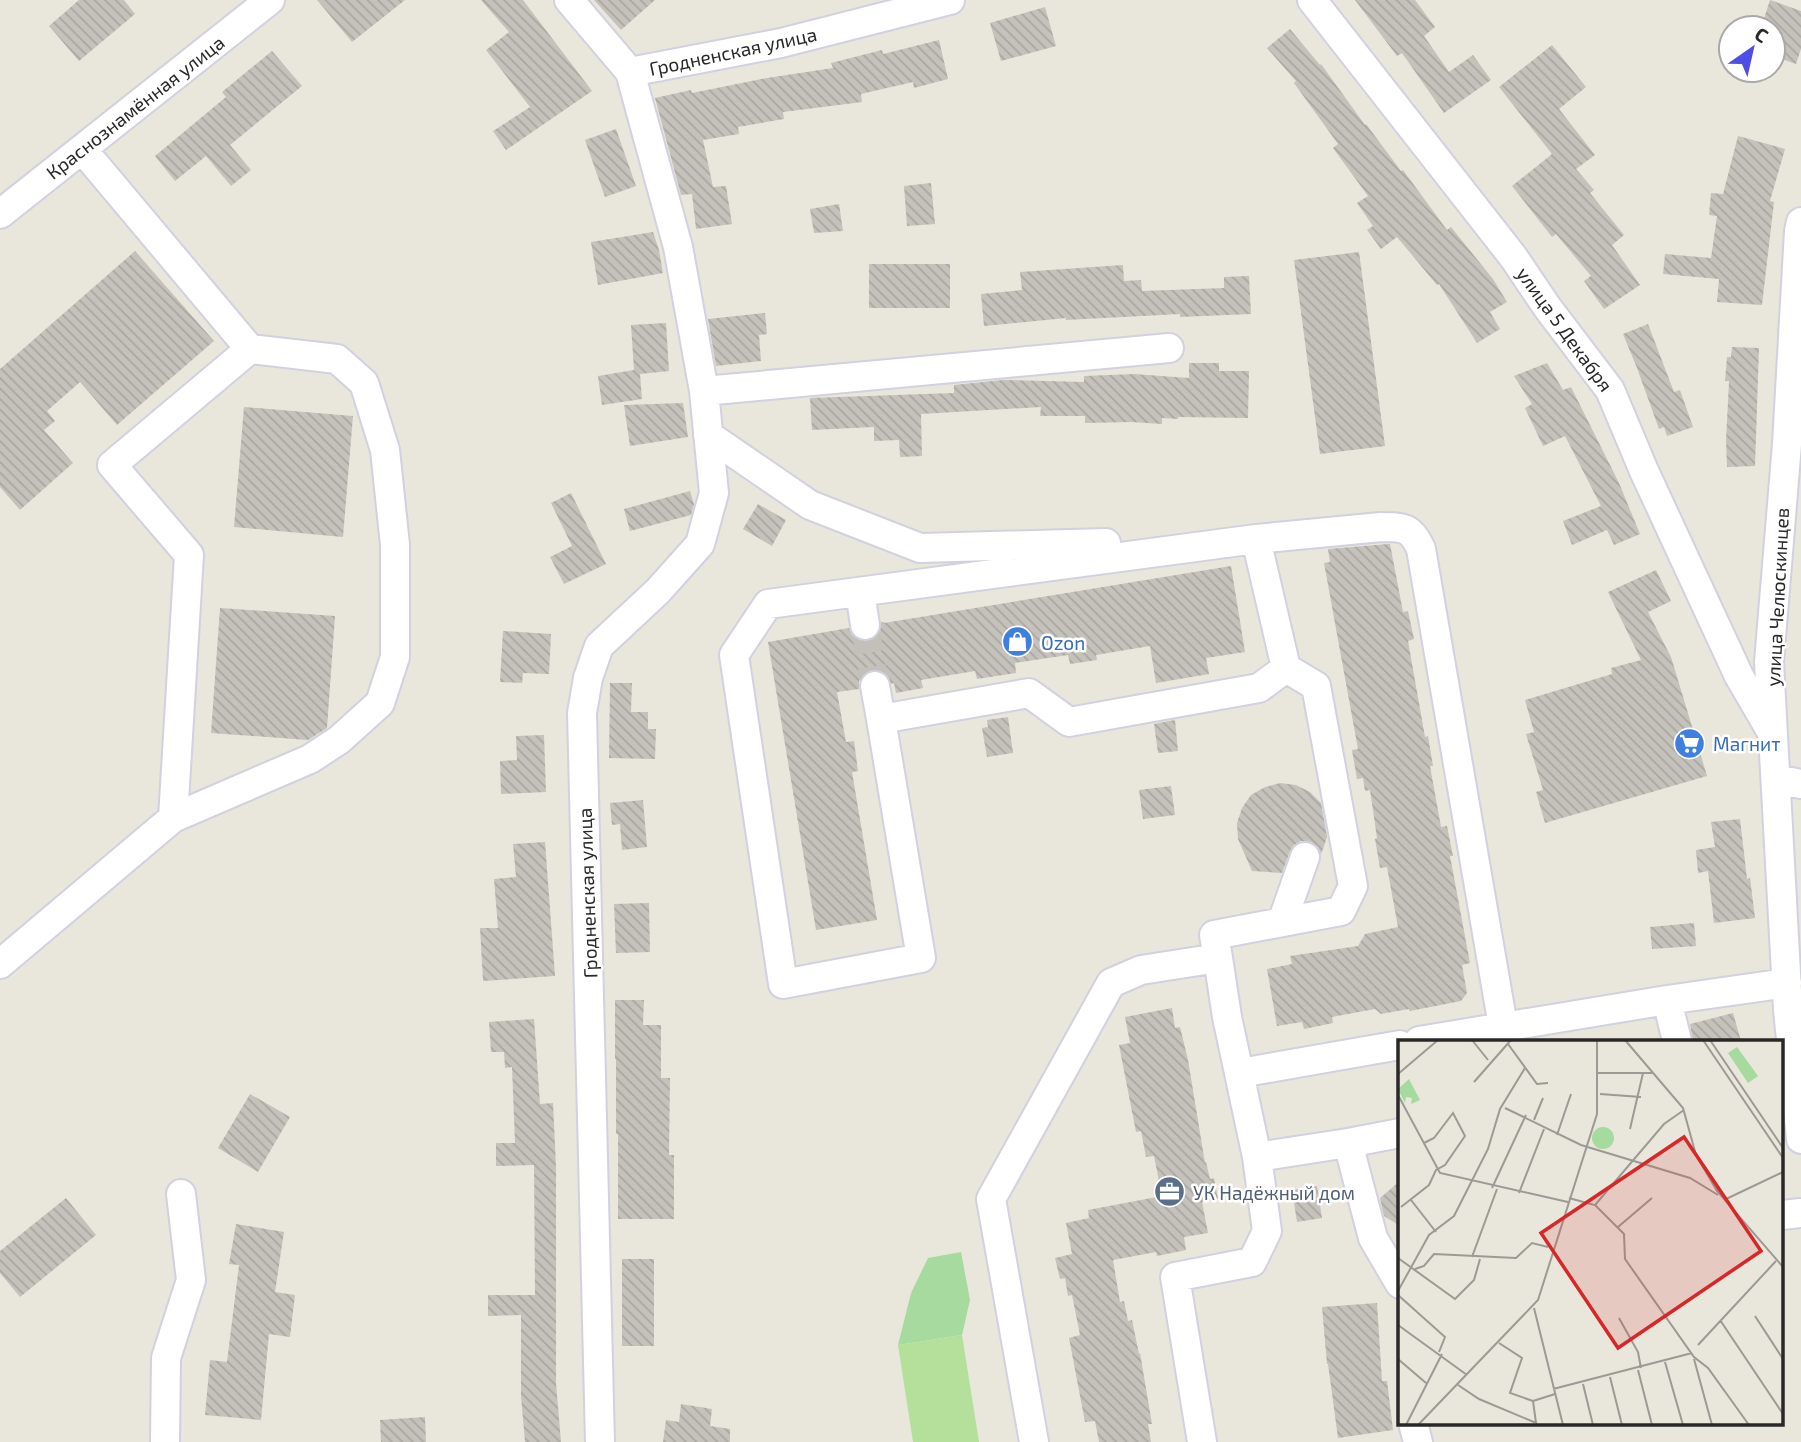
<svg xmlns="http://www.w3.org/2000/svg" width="1801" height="1442" viewBox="0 0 1801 1442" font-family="'Exo 2',sans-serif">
	<defs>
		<pattern id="building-back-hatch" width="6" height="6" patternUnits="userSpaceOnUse" patternTransform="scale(1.75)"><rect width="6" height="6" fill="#c5c2bb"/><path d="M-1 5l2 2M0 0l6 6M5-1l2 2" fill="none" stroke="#a9a7a1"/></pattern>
	</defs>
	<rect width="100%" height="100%" fill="#e9e6dc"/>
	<!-- park -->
	<path fill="#a7da9e" d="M961,1252L970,1300L962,1335L898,1345L911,1293L928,1258Z"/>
	<!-- pitch -->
	<path fill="#b5e09b" d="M962,1335L979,1442H913L898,1345Z"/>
	<!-- building -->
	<path fill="url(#building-back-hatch)" d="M79,0H124L135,14L79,61L49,26Z
		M317,0H405L352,42Z
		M481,0H523L592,91L506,150L493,131L530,107L486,50L509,32Z
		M594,0H655L621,30Z
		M1355,0H1415L1435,27L1424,36L1449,72L1473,55L1491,80L1444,113L1402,53L1397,56Z
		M1770,0L1801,11V49L1796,64L1773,56V28H1761Z
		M1045,7L1056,46L1001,61L990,23Z
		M1290,29L1320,65L1321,64L1365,125L1366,124L1401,171L1403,170L1447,230L1451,227L1493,279L1507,302L1490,312L1500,329L1477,343L1439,284L1437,285L1397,237L1381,249L1367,230L1373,226L1357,203L1368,196L1333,148L1338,144L1294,83L1296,81L1267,48Z
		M939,40L948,79L914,88L913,82L861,94L862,102L783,112L784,119L738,127L739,134L703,140L713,187L726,186L732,224L696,229L692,194L681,195L655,98L691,90L692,93L767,78L833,68L831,63L882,50L883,54Z
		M1552,45L1586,87L1559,109L1595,155L1576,169L1594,190L1590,193L1624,235L1612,245L1640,285L1604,309L1584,281L1591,276L1556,234L1552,237L1512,186L1552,154L1499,87Z
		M272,51L302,86L230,145L251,170L231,186L206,156L175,181L155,156L226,97L222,92Z
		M616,129L636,186L605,197L585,140Z
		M1738,136L1785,149L1770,201L1774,202L1762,305L1717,302L1719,279L1663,274L1665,254L1711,258L1717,216L1709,215L1711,193L1723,194Z
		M931,183L935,224L907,226L904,186Z
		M839,204L843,231L814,233L810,209Z
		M653,232L659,250L663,273L598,285L591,242Z
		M135,251L214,341L117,425L80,382L47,411L55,421L44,430L73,463L20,510L0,487V369Z
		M1359,252L1385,446L1320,454L1294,260Z
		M869,264H950V308H869Z
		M1123,265L1124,281L1141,280L1142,291L1224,288V277L1249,276L1251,314L1180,317V314L1066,320V318L984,326L981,294L1022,290L1020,272Z
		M765,313L767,334L759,335L761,361L716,366L708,319Z
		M666,323L669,371L640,374L642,399L602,405L598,376L634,370L631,325Z
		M1648,324L1674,392L1680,390L1693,427L1667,436L1664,427L1659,429L1637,368L1623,334Z
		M1732,347L1759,348L1755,466L1727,467L1726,441L1729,381H1725L1727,357H1731Z
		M1189,363H1219V371H1249L1248,418L1178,417V419L1162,418V424L1132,422L1085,423V416H1040L1041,407L921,414L922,456L900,457L899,440L874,441V427L812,430L810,398L954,393V385L1003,380L1084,382V376L1134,374L1189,378Z
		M1547,363L1563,390L1571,387L1619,483L1640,534L1614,545L1607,530L1572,545L1563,521L1601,506L1565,436L1543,446L1525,408L1532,404L1514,376Z
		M683,403L688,437L630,446L624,405Z
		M244,407L353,416L343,537L234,527Z
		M690,491L694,504L691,515L630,531L624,509Z
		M571,493L606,564L564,584L550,557L572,546L551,503Z
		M758,504L786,520L772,546L743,529Z
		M1388,544H1390L1403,612L1408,611L1414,639L1408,641L1425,737L1428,736L1433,766H1430L1441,827L1447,826L1453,856H1450L1470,963L1462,965L1467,993L1461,1001L1410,1011L1409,1009L1381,1014L1375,1009L1332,1017L1333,1023L1304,1029L1302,1022L1277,1026L1267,969L1292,964L1290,956L1358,946L1365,934L1398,927L1387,867L1380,868L1375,839L1377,838L1370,790L1365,791L1363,778L1357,779L1352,750L1358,749L1324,563L1330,562L1328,549Z
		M1231,566L1245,652L1206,658L1209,674L1156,683L1150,646L1096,655L1097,660L1070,664L1068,655L1015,663L1016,673L977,679L975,671L921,680L923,688L896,693L894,683L891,684L887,675L881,671L873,670L864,674L859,681V689L837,692L846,742L854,741L858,771L852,772L877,920L816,930L768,642L849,628L852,635L858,640L868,641L875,638L880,632L881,622H884V623Z
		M1656,570L1671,601L1648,612L1671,657L1707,776L1545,823L1536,792L1543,790L1526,734L1534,732L1525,700L1612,674L1611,668L1641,660L1608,592Z
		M220,608L335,616L327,728L308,740L211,733Z
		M503,631L551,634L549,674L523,673L522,683L500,682Z
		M610,683H632L631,712H648V729H656L655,759L609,758Z
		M1008,717L1013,753L987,757L982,728L988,727L987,720Z
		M1175,720L1178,751L1158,753L1154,724Z
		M544,735L546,792L501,794L500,761L517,760L516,736Z
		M1280,783L1296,785L1310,792L1321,803L1327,837L1323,849L1321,854L1318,847L1311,842L1301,841L1294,845L1290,851L1282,873L1252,871L1238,839L1237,823L1242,808L1251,795L1265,787Z
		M1171,786L1175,815L1143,819L1139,790Z
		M643,800L647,847L622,850L620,824L612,825L610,803Z
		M1740,819L1747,879L1750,878L1755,918L1714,923L1708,871L1698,873L1696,850L1715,847L1711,822Z
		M545,842L555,976L483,981L480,928H498L494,879L516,877L513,844Z
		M649,903L650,952L616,953L614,904Z
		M1694,923L1696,946L1652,949L1650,927Z
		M615,1000H644L643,1025H661V1078H670L669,1155H674V1219H618V1134H616V1059H615Z
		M1172,1008L1175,1028L1180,1027L1188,1060L1205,1163L1206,1162L1210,1179L1214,1178L1218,1199L1202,1202L1208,1233L1184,1237L1186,1250L1157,1256L1156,1252L1113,1260L1120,1302L1124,1301L1128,1321L1132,1320L1139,1354L1140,1353L1152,1424H1148L1151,1442H1099L1095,1421L1085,1422L1069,1338L1080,1335L1072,1295L1068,1296L1065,1278L1060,1279L1055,1258L1072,1254L1066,1223L1089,1218L1088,1210L1162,1196L1154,1156L1146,1157L1141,1131L1136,1132L1119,1045L1130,1043L1125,1017Z
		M1733,1013L1741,1041H1693L1690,1024Z
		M534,1019L540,1104L553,1103L556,1167V1383L561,1442H525L521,1396V1315L488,1316V1295H535L534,1165L496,1166V1143H515L512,1067L505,1068L504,1052H491L489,1022Z
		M250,1094L290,1117L258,1172L218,1148Z
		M1400,1181V1226L1384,1216L1380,1198Z
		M1317,1186L1322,1218L1297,1222L1292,1190Z
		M66,1198L96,1235L20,1297L0,1273V1251Z
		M236,1224L284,1232L275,1292L295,1295L290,1337L269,1334L261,1420L205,1415L210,1360L227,1362L239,1265L229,1264Z
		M622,1259H654V1346H622Z
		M1377,1303L1382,1381H1387L1393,1430L1338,1438L1328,1364H1327L1322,1307Z
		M681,1404L712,1409L710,1426L730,1429V1442H663L666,1420L679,1422Z
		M425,1417L426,1442H381L380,1420Z"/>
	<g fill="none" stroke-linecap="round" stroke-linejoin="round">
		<!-- minor-tunnel -->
		<path stroke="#c2c0b8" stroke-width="28" stroke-dasharray="28 14" stroke-linecap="butt" d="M865,625L875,686"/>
		<defs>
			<path id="minor" d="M569,0L630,72
				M1312,0L1514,258L1547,307L1610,390L1644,471L1739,676L1771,731
				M0,214L270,0
				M1801,222L1799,231L1787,444L1769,662L1788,1010L1801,1139
				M704,391L1169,348
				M708,435L810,505L920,548L1106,543
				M860,592L865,625
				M1286,668L1259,688L1069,722L1029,693L881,719L921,958L783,984L734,655L768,604L1256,539L1381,527C1404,527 1411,527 1421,549L1503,1026
				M875,686L881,719
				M1777,779L1801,784
				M173,818L310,759L339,740L380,703L395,657V545L385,450L364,383L337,359L250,349
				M1282,922L1305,857
				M1218,958L1214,935L1341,911L1353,886L1316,686L1286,668L1256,539
				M0,964L173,818L189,555L112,465L250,349L82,149
				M1667,1000L1677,1041
				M1419,1041L1667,1000L1787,983
				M1240,1073L1400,1045
				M1400,1133L1348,1143L1373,1238L1400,1284
				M1257,1157L1348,1143
				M1782,1215L1801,1213
				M1413,1423L1418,1442
				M165,1442L166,1358L191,1280L181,1194
				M600,1442L582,713L588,678L599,646L658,591L700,544L714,493L704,391L678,247L630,72L781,43L950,0
				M1034,1442L991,1199L1111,983L1141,970L1218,958L1227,1017L1257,1157L1267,1231L1252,1262L1175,1277L1202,1442"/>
		</defs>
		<!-- minor casing -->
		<use href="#minor" stroke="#d1d1e0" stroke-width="32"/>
		<!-- minor -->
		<use href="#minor" stroke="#fff" stroke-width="28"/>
	</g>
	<!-- icons -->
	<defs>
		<symbol id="shop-disc" viewBox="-11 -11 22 22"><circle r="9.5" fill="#3f7fe0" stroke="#fff"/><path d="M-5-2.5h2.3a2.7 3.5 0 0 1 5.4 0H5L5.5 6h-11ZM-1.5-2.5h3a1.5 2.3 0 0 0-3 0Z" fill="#fff"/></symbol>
		<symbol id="supermarket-disc" viewBox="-11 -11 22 22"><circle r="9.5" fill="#3f7fe0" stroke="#fff"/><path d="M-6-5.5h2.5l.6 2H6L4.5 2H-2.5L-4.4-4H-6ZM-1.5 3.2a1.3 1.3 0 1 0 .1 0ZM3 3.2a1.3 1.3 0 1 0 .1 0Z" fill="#fff"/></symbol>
		<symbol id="office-disc" viewBox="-11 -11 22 22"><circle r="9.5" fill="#5c6f8a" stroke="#fff"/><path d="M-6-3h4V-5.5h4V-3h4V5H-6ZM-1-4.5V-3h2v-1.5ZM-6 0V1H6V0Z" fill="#fff"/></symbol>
	</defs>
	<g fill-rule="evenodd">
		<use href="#shop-disc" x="1000" y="624" width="35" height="35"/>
		<use href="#supermarket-disc" x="1672" y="726" width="35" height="35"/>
		<use href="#office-disc" x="1152" y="1174" width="35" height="35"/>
	</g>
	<g text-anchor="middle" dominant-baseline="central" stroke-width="5" stroke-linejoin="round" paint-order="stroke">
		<!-- street labels -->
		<g font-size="19" fill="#282828" stroke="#fff">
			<text transform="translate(733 51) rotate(-12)">Гродненская улица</text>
			<text transform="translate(135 107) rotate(-38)">Краснознамённая улица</text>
			<text transform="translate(1565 329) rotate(54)">улица 5 Декабря</text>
			<text transform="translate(1777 597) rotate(-87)">улица Челюскинцев</text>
			<text transform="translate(587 893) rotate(-92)">Гродненская улица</text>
		</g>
		<!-- shop labels -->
		<g font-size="19" fill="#366cbe" stroke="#fff" text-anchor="start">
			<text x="1041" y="642">Ozon</text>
			<text x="1713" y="743">Магнит</text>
		</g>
		<!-- service labels -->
		<g font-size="19" fill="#4e5e75" stroke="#fff" text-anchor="start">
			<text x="1193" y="1192">УК Надёжный дом</text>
		</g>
	</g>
	<!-- overview -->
	<g transform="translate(1398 1040)">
		<rect width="385" height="385" fill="#e9e6dc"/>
		<path d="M11,39L22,60L13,64L14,58L8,57L7,63L0,49Z" fill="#a7da9e"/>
		<path d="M339,7L360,36L350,43L330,13ZM194 98a11 11 0 1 1 22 0a11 11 0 1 1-22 0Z" fill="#a7da9e"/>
		<path fill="none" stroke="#9c9a94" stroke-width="2" d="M74,0L90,20M227,0L285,68L298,115L319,151L385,227M305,0L385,118M312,0L385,108M110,4L139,44L150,43M200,33H254M0,34L40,0M76,42L113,0M202,54L243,57M0,55L42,133L170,162M107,68L183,105L292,138L320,155M286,70L266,84L197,165L226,194L227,219L296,317L310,328L351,385M136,80L145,58M232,89L245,33M159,95L173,54M94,148L128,75M121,153L146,89M171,158L196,165M13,160L38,192M326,160L385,132M3,167L31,145L38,130L47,125L67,96L55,73L36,98L26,103M220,187L254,158M74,217L99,149M0,218L57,259L76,240L82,219M17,229L26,226L36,214L118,218L134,203L150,207M0,251L31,195L56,176L90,109L102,69L127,28M0,255L47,297L41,312M136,268L165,385M357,276L385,319M221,278L240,312L243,328M322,280L385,374M0,285L69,335M101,303L124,318L112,353L135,361M300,305L378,221M0,319L28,343M296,319L314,385M267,322L285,385M240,330L254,385M212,337L224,385M185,344L195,385M60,345L81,359L138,383L135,361L157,354M155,349L294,313M8,385L44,314M20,385L140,260L199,74V0"/>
		<path fill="#d62828" fill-opacity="0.15" stroke="#d62828" stroke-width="3.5" d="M286,97L363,211L220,308L143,193Z"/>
		<rect width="385" height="385" fill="none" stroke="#282828" stroke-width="3.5"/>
	</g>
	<!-- north arrow -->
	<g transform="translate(1752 49) rotate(34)"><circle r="33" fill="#ffffff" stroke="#a9a9a9" stroke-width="2"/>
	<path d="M0-5L12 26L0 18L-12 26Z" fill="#4e4de5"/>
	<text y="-10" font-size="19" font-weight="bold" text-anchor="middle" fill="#282828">С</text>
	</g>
</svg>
